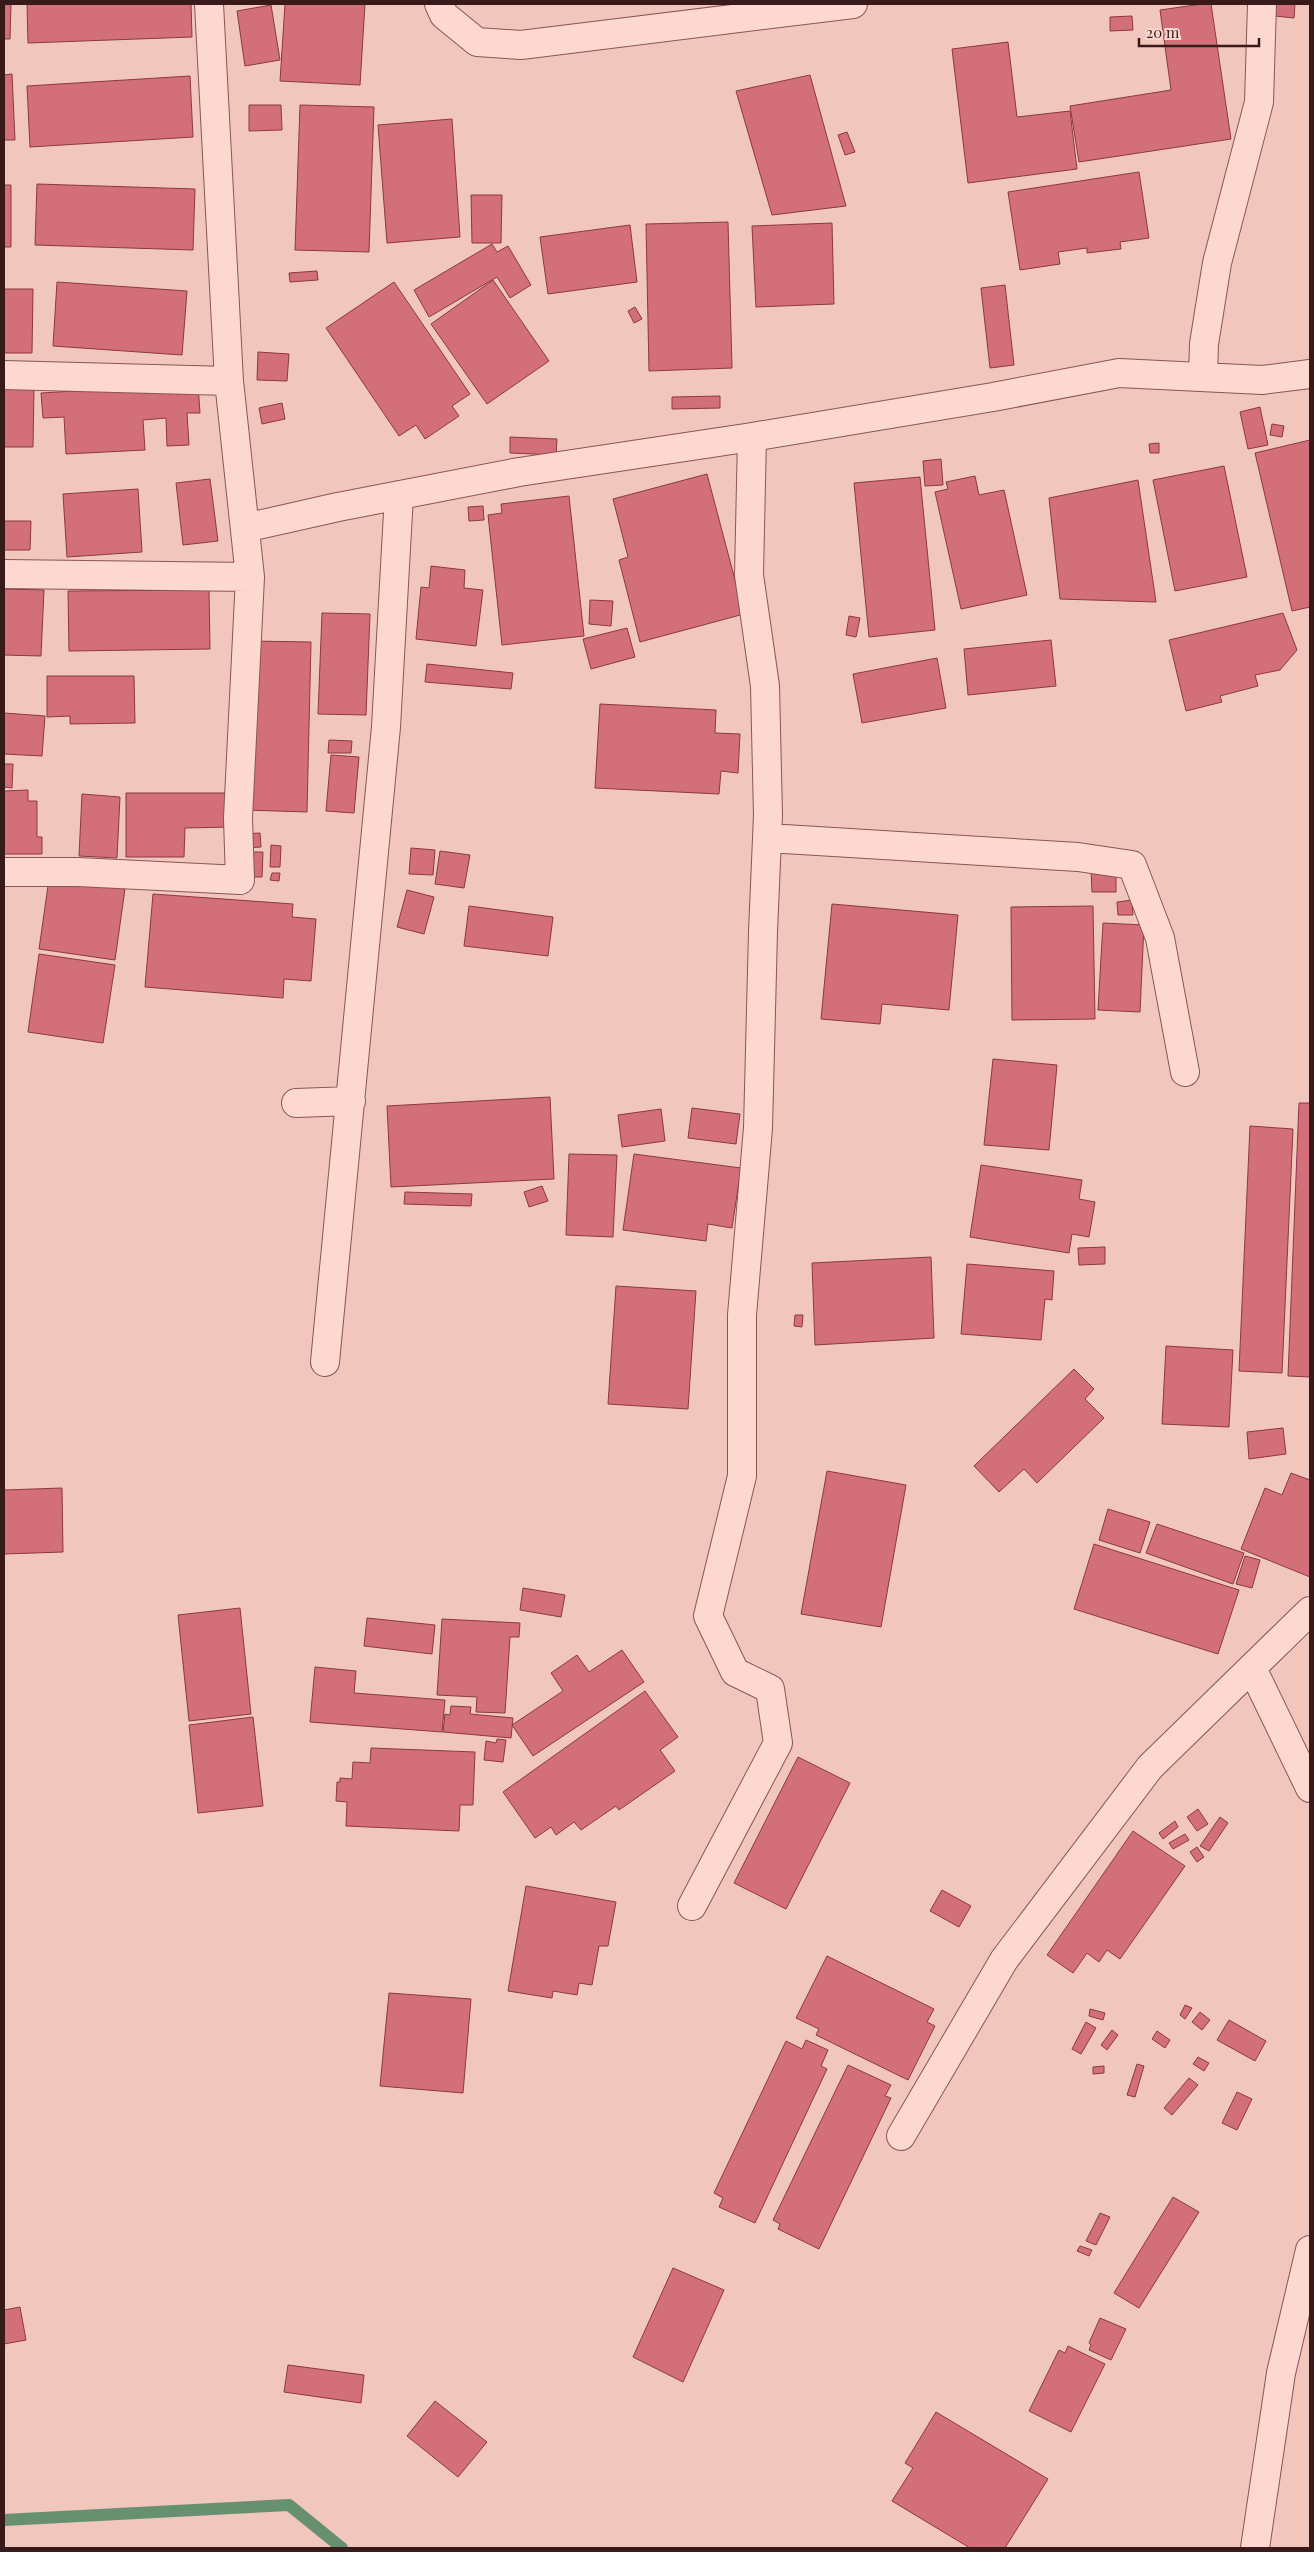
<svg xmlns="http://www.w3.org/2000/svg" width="1314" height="2552" viewBox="0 0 1314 2552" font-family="'Playfair Display',serif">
	<rect width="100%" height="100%" fill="#f1c6bc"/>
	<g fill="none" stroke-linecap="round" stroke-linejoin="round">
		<!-- stream -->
		<path stroke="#679071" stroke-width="12" d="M4,2520L289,2505L342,2548"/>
	</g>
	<!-- building -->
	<path fill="#d36f79" stroke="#8c3842" d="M4,4H11L10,39H4Z
		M27,4H191L192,37L28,43Z
		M285,4H365L360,85L280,81Z
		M1202,4H1211L1231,139L1079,162L1070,106L1171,90L1160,10Z
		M1276,4H1295L1294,18L1275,16Z
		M271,5L280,60L245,66L237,11Z
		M1132,16L1133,30L1110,31V17Z
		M1008,42L1017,117L1070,111L1077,169L968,183L952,49Z
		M12,74L15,140H4V75Z
		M810,75L846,206L772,215L736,91Z
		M190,76L193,137L30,147L27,86Z
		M249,105H281L282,130L249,131Z
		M300,105L374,107L369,252L295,250Z
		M452,119L460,237L387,243L378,125Z
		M847,132L855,152L845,155L838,135Z
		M1139,172L1149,238L1120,242L1121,249L1087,253V248L1058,252L1060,264L1020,270L1008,192Z
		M37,184L195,189L193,250L35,245Z
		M4,185H11V247H4Z
		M471,195H502L501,243H472Z
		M728,222L732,368L649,371L646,224Z
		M832,223L834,304L756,307L752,226Z
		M630,225L637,282L548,294L540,237Z
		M492,244L497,252L508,246L531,285L510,298L497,277L429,317L414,290Z
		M317,271L318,280L290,282L289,273Z
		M493,280L549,361L487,404L431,324Z
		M57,282L187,291L182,355L53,346Z
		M394,282L470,394L452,406L459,416L425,439L416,425L399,436L326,328Z
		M1005,285L1014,365L990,368L981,288Z
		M4,289H33L32,353H4Z
		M635,307L642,319L634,323L628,311Z
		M258,352L289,354L287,381L257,380Z
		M198,384L200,413H187L189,445L167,446L166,418L143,420L145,450L66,454L64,417L43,418L41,393Z
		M4,387H34L33,447H4Z
		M720,396V408L672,409V397Z
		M282,403L285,419L262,424L259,408Z
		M1260,407L1268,445L1248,449L1240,412Z
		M1272,424L1284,426L1282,437L1270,435Z
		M510,437L557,439L556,455L510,453Z
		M1310,440V607L1292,611L1255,453Z
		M1159,443V453H1150L1149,444Z
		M941,459L943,485L925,486L923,461Z
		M1224,466L1247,577L1175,591L1153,480Z
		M707,474L744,614L640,642L619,560L628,557L613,499Z
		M975,476L979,495L1004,490L1027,595L961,609L935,492L948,489L946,482Z
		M920,477L935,630L869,637L854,483Z
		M210,479L218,541L183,545L176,483Z
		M1138,480L1156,602L1060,599L1049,498Z
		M138,489L142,552L67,557L63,494Z
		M569,496L584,636L502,645L488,515L502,513L501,504Z
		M483,506L484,520L469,521L468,507Z
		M4,521H31L30,550H4Z
		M431,566L465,570L464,588L483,590L476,646L416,639L421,587L429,588Z
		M4,589L44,590L41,656L4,655Z
		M209,590L210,649L69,651L68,591Z
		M590,600L613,601L611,626L589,624Z
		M322,613L370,614L366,715L318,714Z
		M1283,613L1297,650L1280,670L1255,675L1258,686L1220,696L1222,702L1186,711L1169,640Z
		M849,616L860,618L856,637L846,635Z
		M627,628L635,657L591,669L583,639Z
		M1051,640L1056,686L968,695L964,649Z
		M249,641L311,642L307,812L245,810Z
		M937,658L946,708L862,723L853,674Z
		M427,664L513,673L511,689L425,682Z
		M47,676H134L135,723L70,724V716L47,717Z
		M600,704L716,710L715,733L740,734L738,773L721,771L719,794L595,788Z
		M4,713L45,716L42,756L4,754Z
		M329,740L352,741L351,753H328Z
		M331,755L359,757L354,813L326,811Z
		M4,764H13L12,788L4,787Z
		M28,790V801H37V837H42V854H4V791Z
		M126,793H232V827L185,828L184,857H126Z
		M82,794L120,797L117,858L79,856Z
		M260,833L261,847L244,848L243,834Z
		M271,845L281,846L280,867H270Z
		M411,848L435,850L433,875L409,874Z
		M440,851L470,855L464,888L435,884Z
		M247,852H263L262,877H246Z
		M1091,869H1116V892H1092Z
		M272,873H280L279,881L270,880Z
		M49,879L125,889L115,960L39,949Z
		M407,890L434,897L424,934L397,927Z
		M153,894L293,904L292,917L316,919L311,981L284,979L283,998L145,987Z
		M1132,900L1133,915H1118L1117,902Z
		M832,904L958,915L949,1010L882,1004L880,1024L821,1019Z
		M469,906L553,917L548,956L464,946Z
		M1093,906L1095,1019L1012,1020L1011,907Z
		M1103,923L1144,925L1140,1012L1098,1010Z
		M39,954L115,965L103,1043L28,1032Z
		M993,1059L1057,1065L1049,1150L984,1145Z
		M550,1097L554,1179L391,1187L387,1106Z
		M1299,1103H1310V1377L1288,1376Z
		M692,1108L740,1114L736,1144L688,1138Z
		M661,1109L665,1141L622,1147L618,1115Z
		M1250,1126L1293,1129L1282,1373L1239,1371Z
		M569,1154L617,1155L613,1237L566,1235Z
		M634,1154L741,1168L732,1228L708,1224L706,1241L623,1230Z
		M981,1165L1082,1180L1079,1199L1095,1202L1089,1237L1072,1234L1069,1253L970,1237Z
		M542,1186L548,1201L529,1207L524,1192Z
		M405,1192L472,1194L471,1206L404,1204Z
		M1105,1247V1264L1079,1265L1078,1248Z
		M931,1257L934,1338L815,1345L812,1263Z
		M967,1264L1054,1271L1052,1300L1045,1299L1041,1340L961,1334Z
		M616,1286L696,1291L688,1409L608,1404Z
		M795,1315H803L802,1327L794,1326Z
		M1166,1346L1233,1350L1229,1427L1162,1424Z
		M1074,1369L1094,1389L1085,1399L1104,1418L1037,1483L1024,1469L999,1492L974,1466Z
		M1283,1428L1286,1454L1249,1459L1247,1432Z
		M827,1471L906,1485L881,1627L801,1614Z
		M1291,1473L1310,1480V1577L1241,1549L1265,1488L1282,1495Z
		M62,1488L63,1552L4,1554V1490Z
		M1108,1509L1150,1522L1140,1553L1099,1540Z
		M1157,1524L1244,1553L1233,1584L1146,1553Z
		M1094,1544L1239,1590L1218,1654L1074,1609Z
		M1245,1556L1260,1560L1252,1588L1236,1584Z
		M523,1588L565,1595L561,1617L520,1610Z
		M240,1608L251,1714L189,1721L178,1615Z
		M367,1618L435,1625L432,1654L364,1646Z
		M442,1619L520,1623L519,1637H510L505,1713L476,1712L477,1697L437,1695Z
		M622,1650L644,1682L533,1756L512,1725L563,1691L551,1673L577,1655L589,1672Z
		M315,1667L356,1671L354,1693L445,1700L442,1732L310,1722Z
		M645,1691L678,1737L660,1750L675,1771L619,1810L616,1806L581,1830L574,1822L556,1835L551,1827L535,1838L503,1792Z
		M451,1706L471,1707L470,1714L513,1718L511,1738L443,1732L445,1714L450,1715Z
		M253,1717L263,1806L198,1813L189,1725Z
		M497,1739L506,1740L503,1762L484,1760L486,1741L496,1743Z
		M371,1748L475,1752L473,1805H460L459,1831L346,1826L347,1802L336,1801L337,1782H340V1778L352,1779L353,1762L370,1763Z
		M798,1757L850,1783L786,1909L734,1883Z
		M1198,1809L1208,1824L1197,1831L1187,1817Z
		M1220,1817L1228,1823L1209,1851L1200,1846Z
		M1175,1821L1178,1827L1163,1839L1159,1833Z
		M1133,1831L1185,1866L1120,1959L1107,1950L1099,1962L1087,1953L1073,1973L1047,1955Z
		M1185,1834L1189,1840L1173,1849L1169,1843Z
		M1197,1847L1204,1857L1197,1862L1190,1852Z
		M526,1886L616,1902L608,1946H599L592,1985L579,1983L577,1995L553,1991L552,1998L508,1991Z
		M942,1890L971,1906L959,1927L930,1911Z
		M827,1956L934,2009L927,2022L935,2026L908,2080L816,2035L819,2029L796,2018Z
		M389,1993L471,1999L463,2093L380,2086Z
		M1185,2005L1192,2008L1185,2019L1180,2015Z
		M1090,2009L1105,2013L1103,2020L1089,2016Z
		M1200,2012L1210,2020L1202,2030L1192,2022Z
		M1229,2020L1266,2041L1255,2061L1217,2040Z
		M1086,2022L1096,2028L1081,2054L1072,2049Z
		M1112,2030L1118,2035L1107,2050L1101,2045Z
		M1157,2031L1170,2040L1165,2048L1152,2039Z
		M806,2040L828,2050L821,2066L827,2069L755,2223L719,2207L723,2198L714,2193L786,2041L802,2049Z
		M1198,2057L1209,2063L1204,2071L1193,2064Z
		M1137,2064L1144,2066L1135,2097L1127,2095Z
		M848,2065L891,2085L885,2096L891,2098L819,2249L778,2229L780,2224L773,2220Z
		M1104,2066V2073L1093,2074V2067Z
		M1189,2078L1198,2085L1172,2115L1164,2108Z
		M1237,2092L1252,2099L1237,2130L1222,2123Z
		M1173,2197L1199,2212L1139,2308L1114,2293Z
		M1100,2213L1110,2217L1096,2245L1086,2241Z
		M1080,2246L1092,2250L1089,2256L1077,2251Z
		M673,2268L724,2290L683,2382L633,2357Z
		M20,2307L26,2340L4,2344V2310Z
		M1100,2318L1126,2329L1111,2360L1089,2350L1091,2345L1089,2343Z
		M1068,2346L1105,2364L1071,2432L1029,2411L1059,2350L1065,2353Z
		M288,2365L364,2375L361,2403L284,2392Z
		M435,2401L487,2442L458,2477L407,2436Z
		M936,2412L1048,2479L1005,2548H970L892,2501L913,2468L905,2463Z"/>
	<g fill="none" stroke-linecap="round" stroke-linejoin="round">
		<defs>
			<path id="street" d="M439,4L444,15L477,42L521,45L853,4
				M4,375L229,381
				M1203,377L1204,344L1217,263L1259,102L1262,4
				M245,528L338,507L519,472L752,437L993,397L1119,373L1262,380L1310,374
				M4,574L250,577
				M768,838L1078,857L1132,865L1160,938L1185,1072
				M4,872H78L240,880L238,818L250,577L229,381L209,4
				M296,1103L351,1101
				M325,1362L386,727L399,495
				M1252,1668L1310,1788
				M692,1906L778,1743L770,1689L735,1672L708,1616L742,1476V1315L758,1128L763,932L768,815L765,686L749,575L752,437
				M901,2136L1004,1960L1150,1767L1310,1611
				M1255,2548L1281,2373L1310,2250"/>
		</defs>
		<!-- street casing -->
		<use href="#street" stroke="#8b5554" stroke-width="30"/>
		<!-- street -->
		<use href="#street" stroke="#fcd8d0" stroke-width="28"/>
	</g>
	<!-- border -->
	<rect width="1314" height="2552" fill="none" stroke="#381a1b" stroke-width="10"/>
	<!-- scale -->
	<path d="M1139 38v8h120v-8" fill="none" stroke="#381a1b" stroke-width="2.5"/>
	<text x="1146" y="38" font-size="15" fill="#381a1b" stroke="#f8d5cd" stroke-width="4" paint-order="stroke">20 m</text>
</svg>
